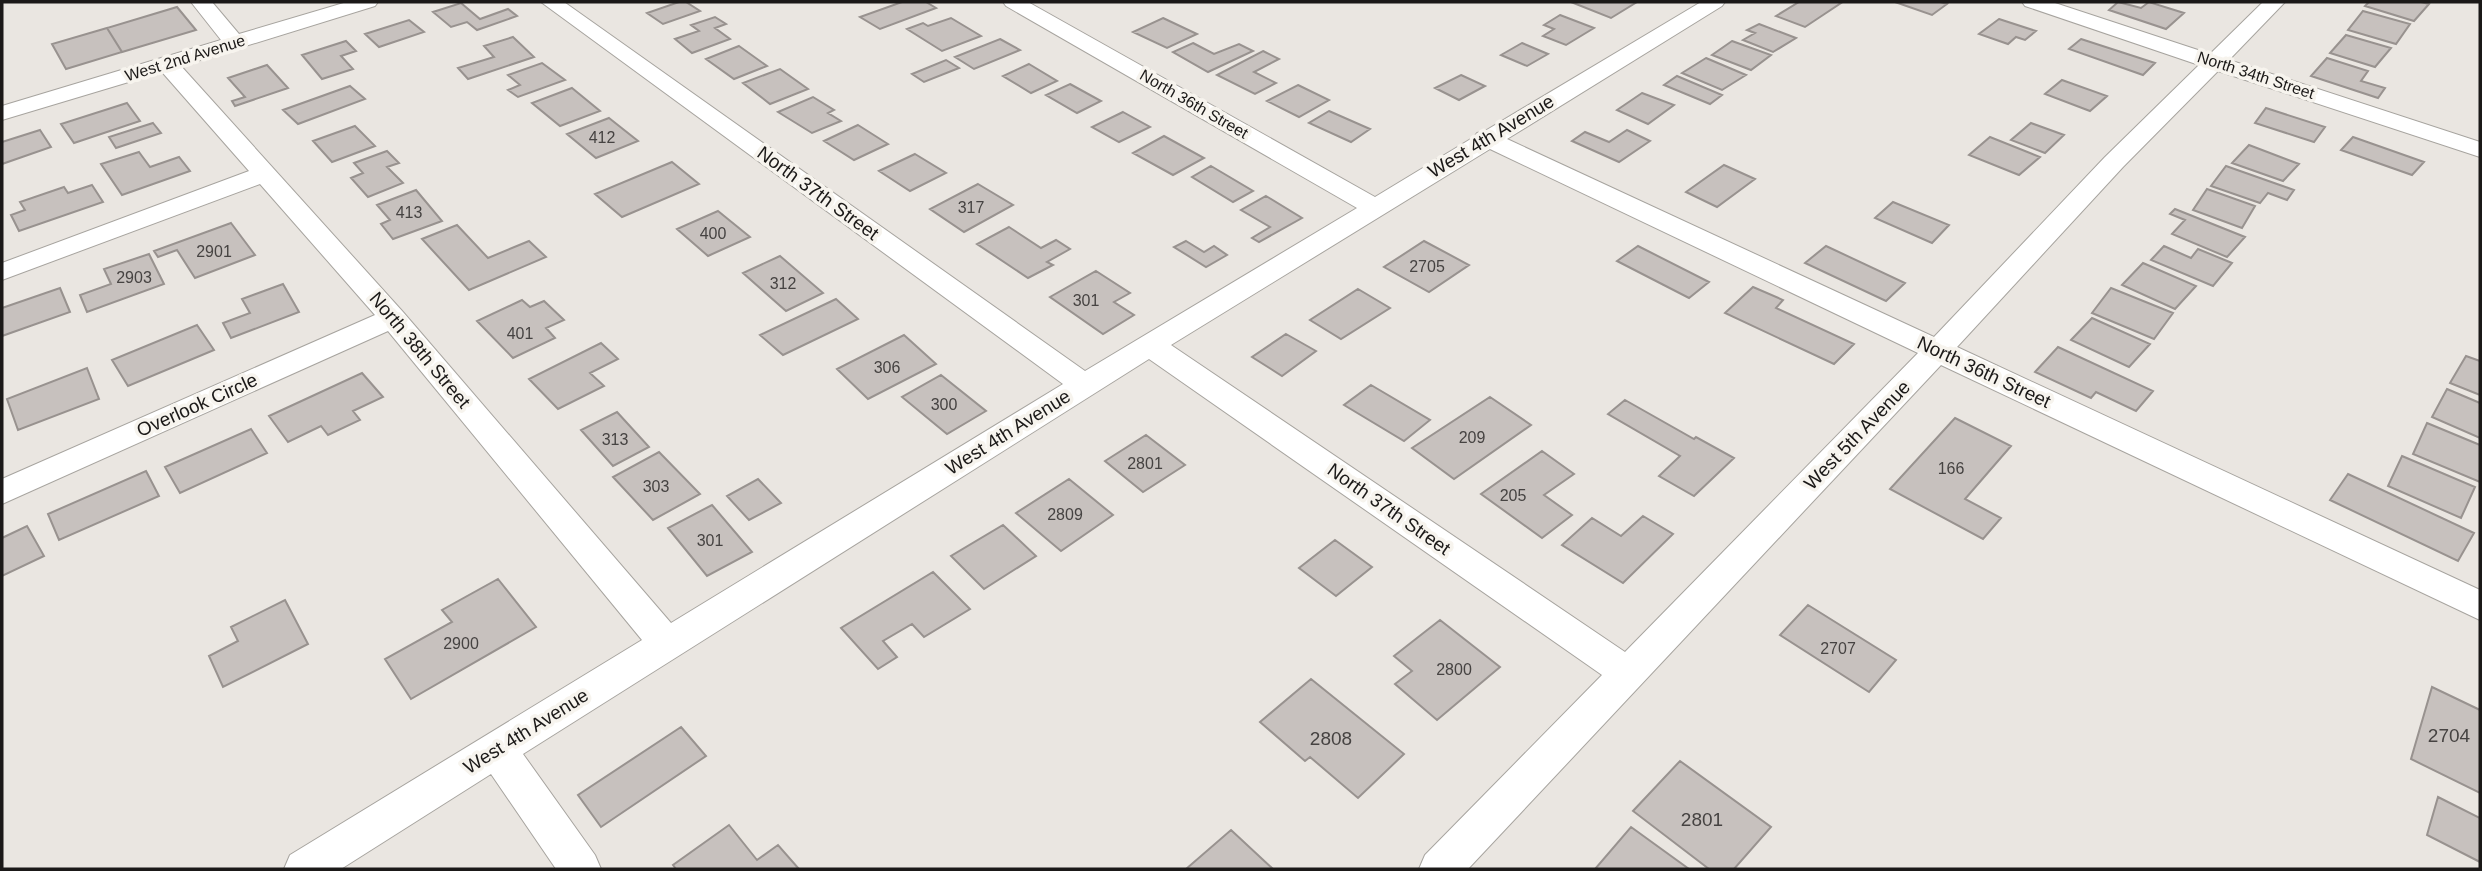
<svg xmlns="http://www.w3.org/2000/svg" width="2482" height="871" viewBox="0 0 2482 871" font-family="Helvetica,sans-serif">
	<rect width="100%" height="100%" fill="#eae6e1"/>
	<!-- building -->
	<path fill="#c7c1be" stroke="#98928f" stroke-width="2" d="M679,2H686L700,11L663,24L647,13Z
		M902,2H926L936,8L880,29L860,17Z
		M1571,2H1637L1611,18Z
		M1799,2H1838L1841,3L1805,27L1776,16Z
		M1895,2H1940L1947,4L1932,15Z
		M2118,2L2141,8L2149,2L2184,13L2166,29L2109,10Z
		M2369,2H2421L2429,4L2414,21L2365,6Z
		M461,3L480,19L508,9L517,16L477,30L467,22L451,27L433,12Z
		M177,7L196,30L122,52L107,28Z
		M2363,11L2410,24L2396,44L2348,30Z
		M1560,15L1594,28L1566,45L1543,36L1554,29L1544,25Z
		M715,17L726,24L715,28L730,39L692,53L675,39L699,31L691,25Z
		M951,18L981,36L942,51L907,29L923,23L928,26Z
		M1163,18L1197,34L1167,48L1133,32Z
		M1999,19L2036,31L2025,40L2016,37L2008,44L1979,34Z
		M409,20L424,32L379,47L365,34Z
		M1759,24L1796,38L1773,52L1743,40L1755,33L1747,30Z
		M107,28L122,52L66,69L52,44Z
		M2346,35L2391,48L2375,67L2330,53Z
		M513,37L534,57L468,79L458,68L494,57L484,46Z
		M1000,39L1020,50L974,69L955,57Z
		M2081,39L2155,63L2143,75L2069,49Z
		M346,41L356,51L341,56L353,69L322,79L302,55Z
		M1732,41L1771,55L1751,70L1712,55Z
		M1193,43L1214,54L1239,44L1253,51L1208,72L1173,52Z
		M1522,43L1548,54L1527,66L1501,55Z
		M739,46L767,66L734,79L706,59Z
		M1263,51L1279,59L1254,72L1276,83L1255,94L1217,75Z
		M1706,58L1746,75L1722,90L1682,73Z
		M2327,58L2368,71L2361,81L2385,88L2378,98L2311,76Z
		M946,60L959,68L924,82L912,74Z
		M542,63L565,80L518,97L508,90L520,85L508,75Z
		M1029,64L1057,81L1031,93L1003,76Z
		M267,65L288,88L235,106L232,101L245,97L228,78Z
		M780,69L808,89L770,104L743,83Z
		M1461,75L1485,86L1459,100L1435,88Z
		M1677,76L1722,95L1710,104L1664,85Z
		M2062,80L2107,96L2090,111L2045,94Z
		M1070,84L1101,101L1077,113L1046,95Z
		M1298,85L1329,100L1299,117L1267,101Z
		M350,86L365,99L298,124L283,110Z
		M572,88L600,111L560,126L532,103Z
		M1642,93L1674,105L1648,124L1617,110Z
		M813,97L834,110L828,113L841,121L812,133L778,112Z
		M127,103L140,121L74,143L61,124Z
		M2266,108L2325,127L2314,142L2255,123Z
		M1329,111L1370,129L1351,142L1309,123Z
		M1123,112L1150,127L1119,142L1092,127Z
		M609,118L638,141L596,158L567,134Z
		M153,123L161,133L116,148L109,137Z
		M2031,123L2064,135L2045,153L2011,140Z
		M858,125L888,144L854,160L824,141Z
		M355,126L375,146L332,162L313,141Z
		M40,130L51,147L2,164V142Z
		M1627,130L1650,141L1619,162L1572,141L1585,132L1609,142Z
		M1164,136L1204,158L1173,175L1133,153Z
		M1990,137L2040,157L2019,175L1969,155Z
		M2353,137L2424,162L2412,175L2341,150Z
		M2249,145L2299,164L2283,181L2232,163Z
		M387,151L399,163L387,167L403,183L368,197L351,178L363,173L354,163Z
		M139,152L150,167L179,157L190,171L122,195L101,164Z
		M915,154L946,173L910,191L879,171Z
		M672,162L699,184L622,217L595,194Z
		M1724,165L1755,179L1717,207L1686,192Z
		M1211,166L1253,191L1233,202L1192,177Z
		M2226,166L2294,190L2287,200L2268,193L2260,203L2211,186Z
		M978,184L1013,205L964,232L930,209Z
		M92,185L103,202L19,231L11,215L25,210L20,202L64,187L68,193Z
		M2207,189L2255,206L2242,228L2193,210Z
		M416,190L442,221L393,239L381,224L390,220L377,205Z
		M1266,196L1302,218L1259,242L1252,238L1270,227L1241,210Z
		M1893,202L1949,225L1932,243L1875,218Z
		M2175,209L2245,237L2227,257L2172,234L2185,220L2170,214Z
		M718,211L750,237L708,256L677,229Z
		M231,223L255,255L195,278L177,250L158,257L154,251Z
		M457,225L488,258L529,241L546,257L469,290L422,239Z
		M1009,227L1041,248L1056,240L1070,249L1047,262L1053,265L1028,278L977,244Z
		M1186,241L1204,252L1214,246L1227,255L1206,267L1174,247Z
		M1424,241L1469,265L1429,292L1384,267Z
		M1638,246L1709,282L1689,298L1617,261Z
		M1826,246L1905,283L1886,301L1805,263Z
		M2164,246L2191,258L2198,249L2232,263L2213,286L2151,260Z
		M149,254L164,284L87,312L80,295L111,284L104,269Z
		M780,256L823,293L786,311L743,273Z
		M2143,263L2196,286L2175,309L2122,285Z
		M1096,271L1130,293L1114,302L1134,315L1103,334L1050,297Z
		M283,284L299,312L231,338L223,323L250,313L242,299Z
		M1753,287L1783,300L1776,308L1854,344L1834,364L1725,313Z
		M60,288L70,312L2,336V308Z
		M2111,288L2173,313L2154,339L2092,313Z
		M1358,289L1390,308L1341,339L1310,320Z
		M836,299L858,319L783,355L760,335Z
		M522,300L530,307L544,301L564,320L546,328L555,338L513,358L477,321Z
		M2092,318L2150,344L2129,367L2071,340Z
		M197,325L214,350L128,386L112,360Z
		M1286,334L1316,351L1282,376L1252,357Z
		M904,335L936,364L868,399L837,369Z
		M601,343L618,359L590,373L604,386L558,409L529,379Z
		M2058,347L2153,391L2136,411L2096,392L2091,398L2035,372Z
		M2466,356L2480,361V395L2450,383Z
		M87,368L99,399L18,430L7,399Z
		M362,373L383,397L353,411L360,420L328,435L321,426L288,442L269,416Z
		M941,375L986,411L947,434L902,397Z
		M1371,385L1430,420L1404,441L1344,405Z
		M2447,389L2480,403V438L2432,417Z
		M1490,397L1531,425L1454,479L1412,448Z
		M1625,400L1694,439L1696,437L1734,458L1694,496L1659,476L1680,456L1608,414Z
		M617,412L649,447L613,466L581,430Z
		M1955,418L2011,446L1965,499L2001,518L1983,539L1890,489Z
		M2427,423L2480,445V482L2413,454Z
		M251,429L267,453L180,493L165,467Z
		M1146,435L1185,465L1143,492L1105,461Z
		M1542,451L1574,474L1544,495L1572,515L1542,538L1481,494Z
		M659,452L700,494L653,520L613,477Z
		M2402,456L2475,487L2461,518L2388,486Z
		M146,471L159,496L59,540L48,514Z
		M2348,474L2474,533L2458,561L2330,500Z
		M758,479L781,503L749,520L727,496Z
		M1069,479L1113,515L1061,551L1016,513Z
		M712,505L752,552L707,576L668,528Z
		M1643,516L1673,534L1623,583L1562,545L1592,518L1621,536Z
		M1003,525L1036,556L984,589L951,556Z
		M27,526L44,556L2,576V538Z
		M1335,540L1372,567L1336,596L1299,568Z
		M933,572L970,609L924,637L912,624L883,641L897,657L878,669L841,628Z
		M498,579L536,627L411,699L385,659L452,622L442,610Z
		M285,600L308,644L223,687L209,656L238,641L231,627Z
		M1808,605L1896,660L1869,692L1780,635Z
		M1440,620L1500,667L1437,720L1395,684L1412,671L1394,656Z
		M1311,679L1404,754L1358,798L1310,757L1305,761L1260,722Z
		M2432,687L2480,710V793L2411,759Z
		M681,727L706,756L601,827L578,795Z
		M1680,761L1771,827L1734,869H1709L1633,811Z
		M2438,797L2480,818V862L2427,835Z
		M729,825L757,860L778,845L799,869H676L673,865Z
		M1631,827L1689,869H1595Z
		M1231,830L1273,869H1186Z"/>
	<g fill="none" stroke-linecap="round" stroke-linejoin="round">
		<defs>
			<path id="minor" d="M191,2H212L239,34L347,2H378L375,6L181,66L403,312L671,623L1063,384L541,2H564L1085,371L1357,208L1006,6L1003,2H1028L1375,197L1474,137L1477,133L1485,131L1701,2H1725L1722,6L1507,139L1934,337L2105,157L2199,65L2025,6L2022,2H2052L2210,54L2263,2H2285L2229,60L2480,142V157L2218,71L2123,167L1957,347L2480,590V620L1941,365L1468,869H1419L1425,855L1602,675L1149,359L523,754L595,855L601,869H556L491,774L341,869H284L290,855L642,640L388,331L2,504V479L375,315L260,184L2,280V263L249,171L162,72L2,120V106L221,40ZM1490,149L1918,353L1625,652L1171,345Z"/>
		</defs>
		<!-- minor casing -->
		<use href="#minor" stroke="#a7a49f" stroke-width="2"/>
		<!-- minor -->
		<use href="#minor" fill="#fff" fill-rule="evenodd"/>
	</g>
	<g text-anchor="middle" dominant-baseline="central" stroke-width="7" stroke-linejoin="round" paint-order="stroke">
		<!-- far-street labels -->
		<g font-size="16" fill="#1b1918" stroke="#f7f4ee">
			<text transform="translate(185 58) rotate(-17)">West 2nd Avenue</text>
			<text transform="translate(2256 75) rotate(18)">North 34th Street</text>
			<text transform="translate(1194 104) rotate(30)">North 36th Street</text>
		</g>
		<!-- number labels -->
		<g font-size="16" fill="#464342">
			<text x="602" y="137">412</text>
			<text x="971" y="207">317</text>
			<text x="409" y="212">413</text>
			<text x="713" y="233">400</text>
			<text x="214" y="251">2901</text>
			<text x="1427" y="266">2705</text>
			<text x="134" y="277">2903</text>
			<text x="783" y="283">312</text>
			<text x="1086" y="300">301</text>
			<text x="520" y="333">401</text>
			<text x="887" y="367">306</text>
			<text x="944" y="404">300</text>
			<text x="1472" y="437">209</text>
			<text x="615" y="439">313</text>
			<text x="1145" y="463">2801</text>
			<text x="1951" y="468">166</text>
			<text x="656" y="486">303</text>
			<text x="1513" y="495">205</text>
			<text x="1065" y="514">2809</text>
			<text x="710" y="540">301</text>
			<text x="461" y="643">2900</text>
			<text x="1838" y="648">2707</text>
			<text x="1454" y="669">2800</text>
		</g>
		<!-- street labels -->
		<g font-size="19" fill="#1b1918" stroke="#f7f4ee">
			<text transform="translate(1491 136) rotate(-31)">West 4th Avenue</text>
			<text transform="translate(818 193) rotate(36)">North 37th Street</text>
			<text transform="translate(420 350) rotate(50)">North 38th Street</text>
			<text transform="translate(1984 372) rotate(25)">North 36th Street</text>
			<text transform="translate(197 405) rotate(-24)">Overlook Circle</text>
			<text transform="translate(1008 432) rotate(-32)">West 4th Avenue</text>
			<text transform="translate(1857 435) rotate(-46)">West 5th Avenue</text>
			<text transform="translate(1389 509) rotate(35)">North 37th Street</text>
			<text transform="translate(526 731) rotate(-32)">West 4th Avenue</text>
		</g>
		<!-- near-number labels -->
		<g font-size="19" fill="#464342">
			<text x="2449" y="735">2704</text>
			<text x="1331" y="738">2808</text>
			<text x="1702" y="819">2801</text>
		</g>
	</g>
	<!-- border -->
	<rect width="2482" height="871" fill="none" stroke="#1b1918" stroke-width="7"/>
</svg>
